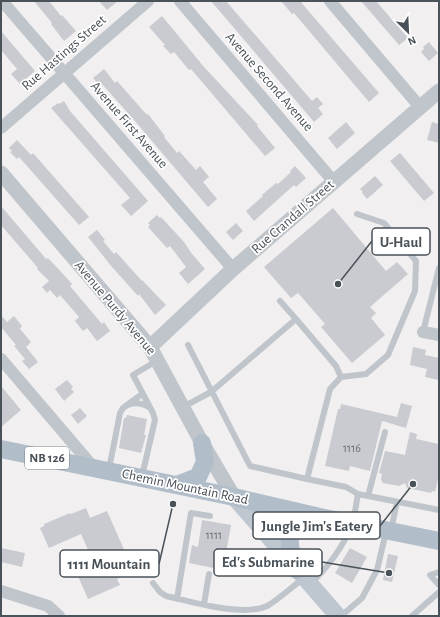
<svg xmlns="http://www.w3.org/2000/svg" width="440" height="617" viewBox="0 0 440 617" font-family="'Alegreya Sans',sans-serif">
	<rect width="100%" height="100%" fill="#f1efef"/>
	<!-- building -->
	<path fill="#c9cbd0" d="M34,1H49L61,16L62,15L76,31L64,41L51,24L52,23Z
		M99,1H118L107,10Z
		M211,1H226L312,101L317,97L323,104L318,108L323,114L314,122Z
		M281,1H300L379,93L369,102L294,13L292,14Z
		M361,1H376L408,38L399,45Z
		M162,16L204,67L258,125L257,126L275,148L265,156L191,69L189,70L174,52L171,54L163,46L165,45L149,27Z
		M1,31L35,71L20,84L11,74L17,69L1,50Z
		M429,42L438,53L429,61L421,52L424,49L423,47Z
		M104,69L115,83L117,81L147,115L148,114L165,136L164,137L177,153L179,151L196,170L200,166L209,177L203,182L217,199L208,207L134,120L102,84L100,86L93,78Z
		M64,101L70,111L148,201L131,216L121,205L130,198L51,108L58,103L59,104Z
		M346,122L355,133L337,149L328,138Z
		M432,122L439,124V143L427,140Z
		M17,140L31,155L33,153L89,217L79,225L19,157L17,159L10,152L12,151L9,148Z
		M400,153L434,193L424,201L390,161Z
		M295,166L306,178L296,187L294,185L254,221L246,211L263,196L262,195L276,183L278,184L291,172L290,171Z
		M375,176L383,185L367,199L362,193L363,192L360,189Z
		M1,206L46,259L48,258L64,275L72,284L70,286L102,324L104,322L110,331L97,341L87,328L83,331L75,321L79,317L60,295L57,298L50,290L47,293L42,287L49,281L37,269L38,268L1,225Z
		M333,208L386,271L397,262L408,274L370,307L376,313L371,318L385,335L352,363L321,327L325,324L298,293L291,298L264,267Z
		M157,215L160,218L161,217L184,242L192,254L205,269L188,284L179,273L186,267L170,246L167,248L148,227L150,225L148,223Z
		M236,223L243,231L233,240L226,232Z
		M97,230L105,240L103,241L114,254L116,252L142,281V280L166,305L155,315L139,294L138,296L112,267L88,237Z
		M1,315L7,322L14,316L22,326L20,329L31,342L26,347L38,362L29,369L22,361L25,359L14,346L16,345L1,327Z
		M413,347L426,350L425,355L439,358V380L425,377L427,369L410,365Z
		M67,380L73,387L71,389L74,392L64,401L55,389Z
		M1,386L21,410L1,427Z
		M401,403L412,406L406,428L382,421L370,471L350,466L349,471L325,466L338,409H340L341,404L397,417Z
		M80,408L87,416L78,424L71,415Z
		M127,415L147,419L144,435H146L141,453L119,448L124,418H126Z
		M410,432L417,434L416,439L439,444V475L435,492L432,491L431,493L407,488L405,483L399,486L383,483L381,479L382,474L379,473L385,451L405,455Z
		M86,508L90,518L107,511L134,572L117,579L120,585L88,599L74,567L92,559L81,534L49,548L40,528L44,526V524L70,513L71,514Z
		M202,520L231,525L223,570L189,563L192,545L198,547Z
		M1,548L25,553L22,567L1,562Z
		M350,548L367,557L352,583L335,573Z
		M388,554L398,556L392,582L383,580Z"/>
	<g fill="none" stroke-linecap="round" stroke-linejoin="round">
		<!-- service -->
		<path stroke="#bfc5cb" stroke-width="6" d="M280,301L296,319
			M423,332L439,268
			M341,377L366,374L388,355L415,291L416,261L384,223L357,214
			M128,405C135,402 144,403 150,408
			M183,407L211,392L296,319L336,366L341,377L330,389L307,479L250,466L188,345
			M109,469L120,413L123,408L142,394
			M142,476L155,420L153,413L133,375L158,360
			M307,479L346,487L358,494
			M368,496L385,432
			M391,530L397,502
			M439,572L430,575L439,585
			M153,583L160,592L166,596C192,602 243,617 267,606C278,600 293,586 304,578
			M310,584C327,569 344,545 352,525C355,515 356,504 358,494L439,510
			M177,599L191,513L210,516
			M204,604L209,574
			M341,616L362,598L377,570L386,532
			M412,616L439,592"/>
		<!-- minor -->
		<path stroke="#bfc5cb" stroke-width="12" d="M2,1L233,269
			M180,1L334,182
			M330,1L420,107
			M1,128L148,1
			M423,332L439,335
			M1,359L94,468
			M1,591L48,606L59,616"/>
		<!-- tertiary -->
		<path stroke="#bfc5cb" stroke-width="15" d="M1,173L150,347L202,443L234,497
			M150,347L233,269L439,91"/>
		<!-- secondary -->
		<path stroke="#bec6d0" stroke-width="17" d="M234,497L338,616"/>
		<!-- primary -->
		<path stroke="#b2bdca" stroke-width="18" d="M1,449L234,497L320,517L439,541
			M177,485L198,477L205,462L202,443
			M297,570C293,556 282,535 299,525C305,521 314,520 320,517"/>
	</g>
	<g text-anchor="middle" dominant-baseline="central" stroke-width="3.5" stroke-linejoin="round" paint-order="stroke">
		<!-- number labels -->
		<g font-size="12" fill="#697077">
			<text x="352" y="448">1116</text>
			<text x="214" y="535">1111</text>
		</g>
		<!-- shield labels -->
		<rect fill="#fff" stroke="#80858b" stroke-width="1" x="25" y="447" width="44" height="22" rx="3"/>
		<g font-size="13" font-weight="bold" fill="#495159">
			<text x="47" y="458">NB 126</text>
		</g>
		<!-- street labels -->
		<g font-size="14" fill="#495159" stroke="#fff">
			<text transform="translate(64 53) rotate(-41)">Rue Hastings Street</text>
			<text transform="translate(269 82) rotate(49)">Avenue Second Avenue</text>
			<text transform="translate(129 125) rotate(49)">Avenue First Avenue</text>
			<text transform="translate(293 217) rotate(-41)">Rue Crandall Street</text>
			<text transform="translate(115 308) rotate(50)">Avenue Purdy Avenue</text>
			<text transform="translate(185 487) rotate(12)">Chemin Mountain Road</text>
		</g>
	</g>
	<!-- callouts -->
	<path fill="none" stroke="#495159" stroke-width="1.5" d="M338 284L372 241M413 484L380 526M389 573L322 562M173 504L159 564"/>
	<g fill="#495159" stroke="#fff" stroke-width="1.5">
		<circle cx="338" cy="284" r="4"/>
		<circle cx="413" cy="484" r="4"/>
		<circle cx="389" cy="573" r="4"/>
		<circle cx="173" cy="504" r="4"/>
	</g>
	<g fill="#fff" stroke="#495159" stroke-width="1.5">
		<rect x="372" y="228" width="58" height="27" rx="4"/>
		<rect x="253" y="512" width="127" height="27" rx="4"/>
		<rect x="214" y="549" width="108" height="27" rx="4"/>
		<rect x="60" y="550" width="99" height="27" rx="4"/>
	</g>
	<g font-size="15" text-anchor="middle" font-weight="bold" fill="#495159">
		<text x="401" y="247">U-Haul</text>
		<text x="317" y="531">Jungle Jim's Eatery</text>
		<text x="268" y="567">Ed's Submarine</text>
		<text x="109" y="569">1111 Mountain</text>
	</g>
	<!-- border -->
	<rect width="440" height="617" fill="none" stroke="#495159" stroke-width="4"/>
	<!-- north arrow -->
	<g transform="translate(408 32) rotate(156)" stroke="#ffffff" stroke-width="3" paint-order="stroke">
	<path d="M0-3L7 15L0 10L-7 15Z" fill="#495159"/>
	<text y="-6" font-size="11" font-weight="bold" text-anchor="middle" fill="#495159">N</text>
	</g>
</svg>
